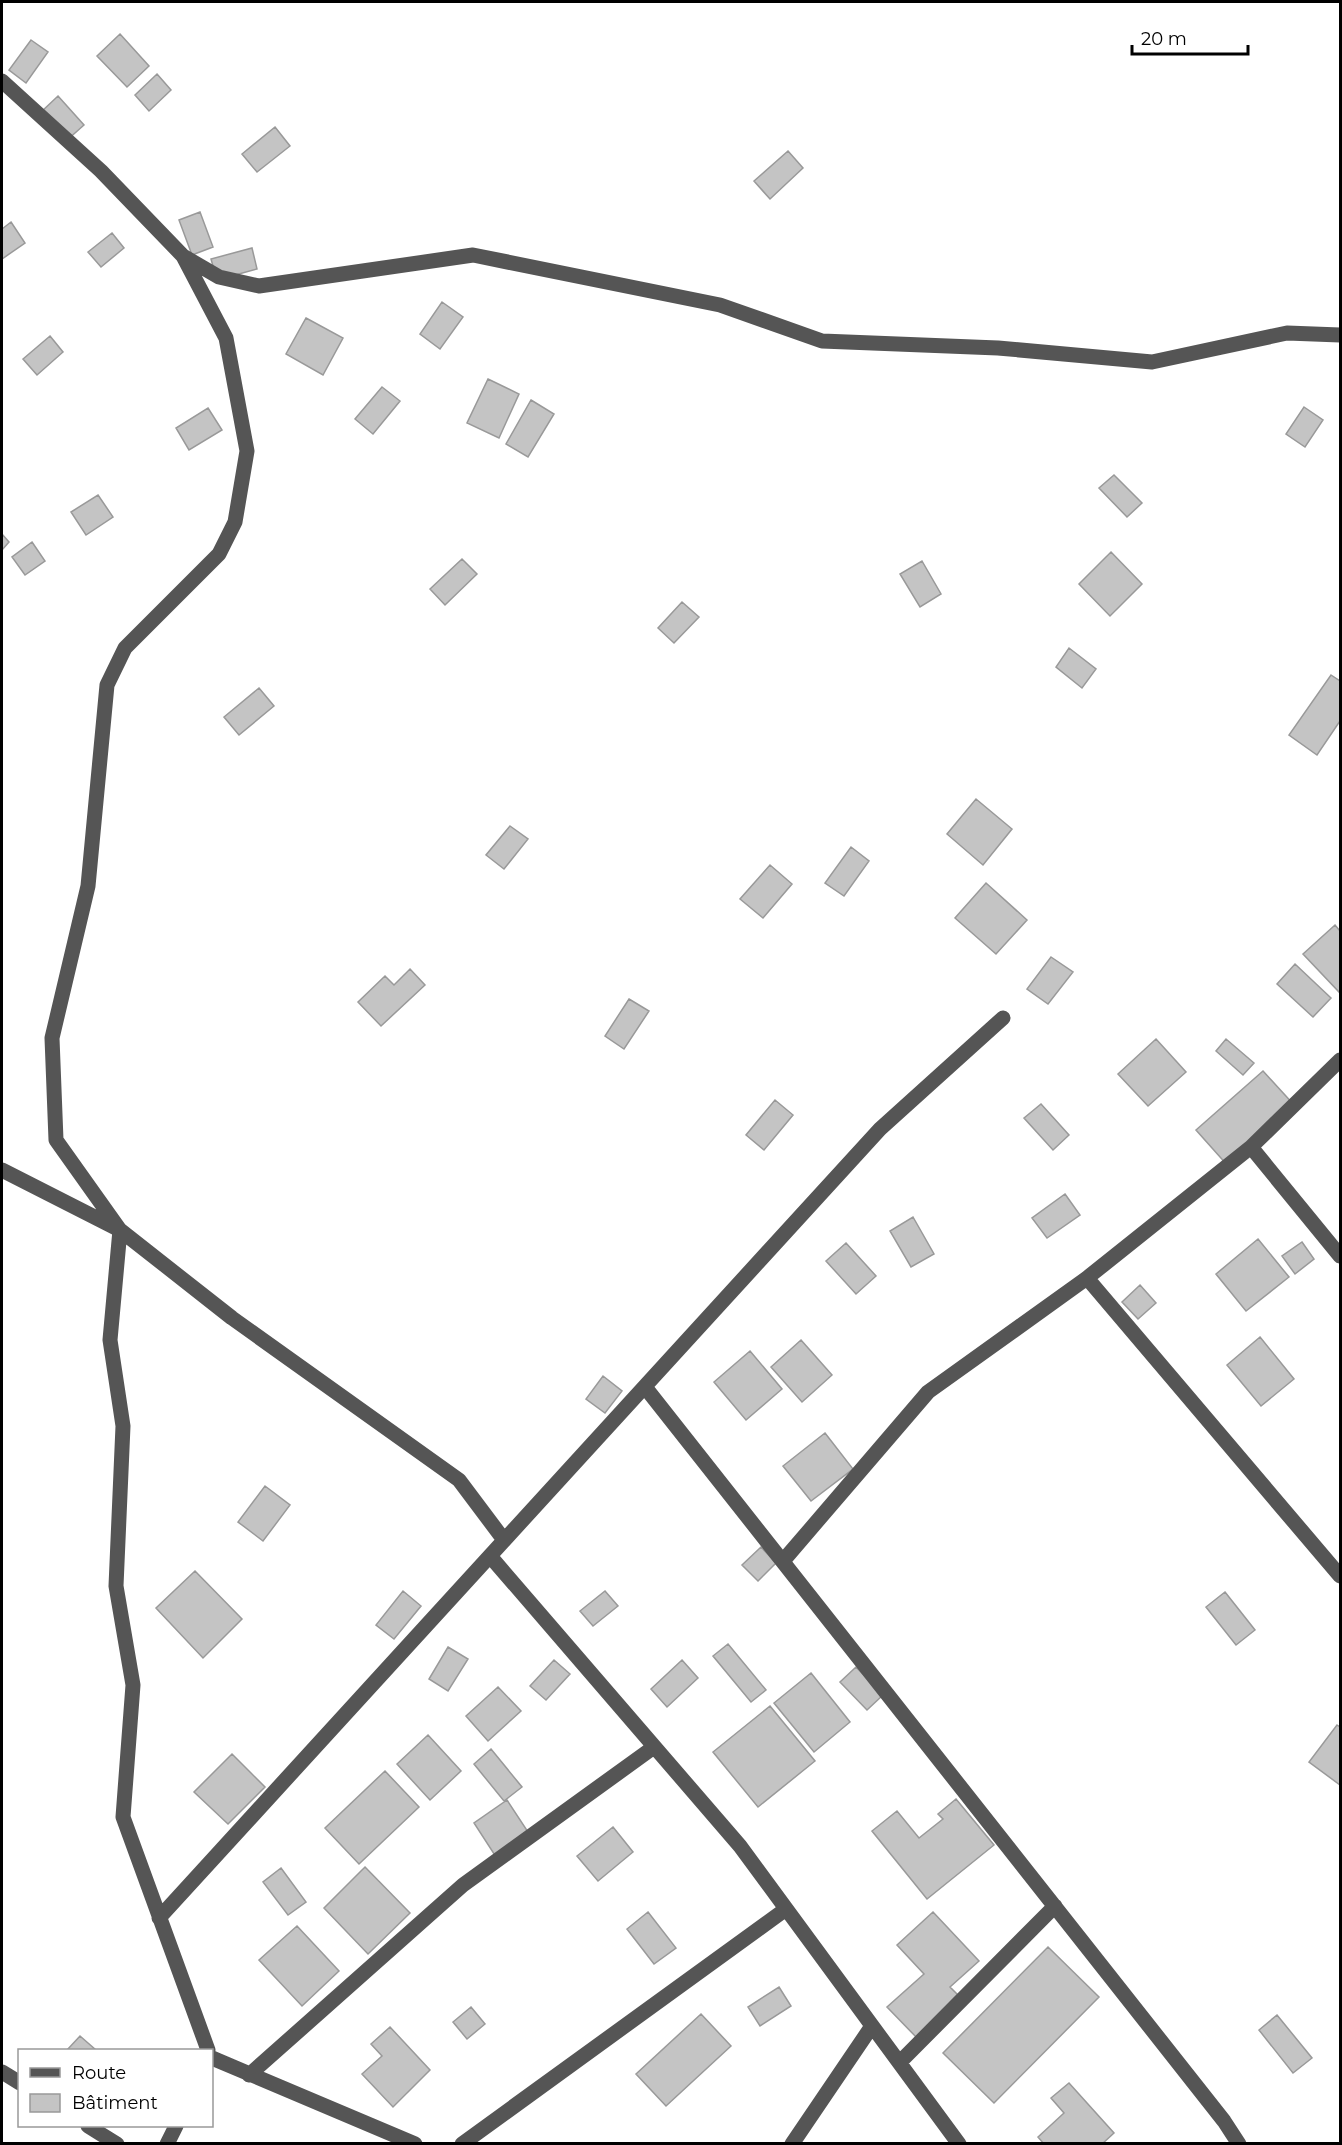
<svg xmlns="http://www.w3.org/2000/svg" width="1342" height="2145" viewBox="0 0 1342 2145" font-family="Montserrat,sans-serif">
<rect width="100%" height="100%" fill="#fff"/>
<path fill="#c4c4c4" stroke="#999" stroke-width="1.5" d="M120,34L149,66L127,87L97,56Z
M31,40L48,52L26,83L9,70Z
M157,74L171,90L149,111L135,95Z
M58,96L84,125L66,141L40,113Z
M275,127L290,146L257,172L242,154Z
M788,151L803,168L770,199L754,181Z
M200,212L213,247L192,255L179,220Z
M11,222L25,243L2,259V229Z
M112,233L124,248L101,267L88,252Z
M252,248L257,269L217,280L211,259Z
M442,302L463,317L440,349L420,334Z
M306,318L343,338L323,375L286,354Z
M50,336L63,352L37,375L23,359Z
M488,379L519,394L499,438L467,423Z
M382,387L400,401L373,434L355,419Z
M531,400L554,414L528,457L506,444Z
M1304,407L1323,420L1305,447L1286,434Z
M208,408L222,430L189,450L176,428Z
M1114,475L1142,503L1127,517L1099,488Z
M98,495L113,517L86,535L71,512Z
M2,534L9,542L2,550Z
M32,542L45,561L25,575L12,557Z
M1111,552L1142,584L1110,616L1079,584Z
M462,559L477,574L445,605L430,589Z
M922,561L941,594L920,607L900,574Z
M682,602L699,617L674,643L658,628Z
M1069,648L1096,669L1082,688L1056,667Z
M1331,675L1340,681V721L1317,755L1289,735Z
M259,688L274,706L239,735L224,717Z
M976,799L1012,829L983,865L947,834Z
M510,826L528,839L504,869L486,855Z
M851,847L869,861L844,896L825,883Z
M770,865L792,884L763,918L740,899Z
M986,883L1027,920L996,954L955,918Z
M1335,925L1340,931V993L1303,954Z
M1051,957L1073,972L1048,1004L1027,989Z
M1295,964L1331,998L1313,1017L1277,984Z
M410,969L425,985L381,1026L358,1002L385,976L394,985Z
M629,999L649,1011L624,1049L605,1036Z
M1156,1039L1186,1072L1148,1106L1118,1074Z
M1226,1039L1254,1063L1243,1075L1216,1051Z
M1263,1071L1295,1106L1228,1166L1196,1130Z
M775,1100L793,1115L764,1150L746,1135Z
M1041,1104L1069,1135L1053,1150L1024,1118Z
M1065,1194L1080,1215L1047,1238L1032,1218Z
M913,1217L934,1254L911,1267L890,1231Z
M1258,1239L1289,1277L1246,1311L1216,1274Z
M1302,1242L1314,1259L1295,1274L1282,1256Z
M846,1243L876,1276L856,1294L826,1261Z
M1140,1285L1156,1303L1138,1319L1122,1302Z
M1260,1337L1294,1379L1261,1406L1227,1365Z
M801,1340L832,1375L802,1402L771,1367Z
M750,1351L782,1389L746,1420L714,1382Z
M603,1376L622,1391L605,1413L586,1399Z
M825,1433L853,1469L811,1501L783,1466Z
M265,1486L290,1505L263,1541L238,1522Z
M761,1547L776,1563L758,1581L742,1565Z
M195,1571L242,1619L203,1658L156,1608Z
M403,1591L421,1606L394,1639L376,1625Z
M605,1591L618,1606L593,1626L580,1611Z
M1225,1592L1255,1630L1236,1645L1206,1607Z
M728,1644L766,1690L751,1702L713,1656Z
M448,1647L468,1659L448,1691L429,1679Z
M554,1660L570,1674L546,1700L530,1686Z
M682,1660L698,1678L667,1707L651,1689Z
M856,1667L883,1695L867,1710L840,1682Z
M811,1673L850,1722L814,1752L774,1703Z
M498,1687L521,1711L488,1741L466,1716Z
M770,1706L815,1761L758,1807L713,1752Z
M1337,1725L1340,1727V1785L1309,1762Z
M428,1735L461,1771L430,1800L397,1764Z
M491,1749L522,1787L504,1801L474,1764Z
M232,1754L265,1787L228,1824L194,1792Z
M385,1771L419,1807L359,1864L325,1828Z
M956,1799L994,1845L927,1899L872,1831L897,1811L919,1838L943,1819L938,1814Z
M507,1800L532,1838L498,1860L474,1823Z
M613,1827L633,1852L598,1881L577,1856Z
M365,1867L410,1913L368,1954L324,1908Z
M281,1868L306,1902L288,1915L263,1882Z
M648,1912L676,1948L654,1964L627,1929Z
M933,1912L979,1961L950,1987L960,1997L917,2038L887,2007L924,1974L897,1945Z
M297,1926L339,1971L302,2006L259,1960Z
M1048,1947L1099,1997L994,2103L943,2053Z
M779,1987L791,2006L760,2026L748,2007Z
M471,2007L485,2024L467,2039L453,2022Z
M701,2014L731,2046L666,2106L636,2074Z
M1277,2015L1312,2058L1293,2073L1259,2030Z
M390,2027L430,2070L393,2107L362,2074L382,2056L371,2044Z
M80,2036L96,2050H67Z
M1069,2083L1114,2133L1102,2144H1044L1038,2137L1064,2113L1051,2098Z"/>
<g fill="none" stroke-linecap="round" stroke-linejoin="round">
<path stroke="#555" stroke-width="15" d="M2,81L101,171L183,256L226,338L247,451L235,522L219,554L125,648L107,685L88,886L52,1038L56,1140L120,1230L110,1340L123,1426L116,1586L133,1685L123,1817L208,2050
M183,256L219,277L259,286L473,255L720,305L822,341L998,348L1152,362L1287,333L1340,335
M1251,1147L1340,1256
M2,1170L120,1230L232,1318L459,1480L504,1540
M1087,1278L1340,1576
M645,1387L1224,2121L1239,2144
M490,1556L740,1846L959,2144
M783,1561L928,1392L1087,1278L1251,1147L1340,1060
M159,1918L880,1129L1003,1018
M212,2058L415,2144
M900,2062L1055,1906
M2,2072L20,2083
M249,2075L463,1885L654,1747
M88,2126L117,2144
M167,2144L176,2126
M462,2144L786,1909
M792,2144L872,2026"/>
</g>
<rect width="1342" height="2145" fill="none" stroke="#000000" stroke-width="6"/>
<rect x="18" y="2049" width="195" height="78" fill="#ffffff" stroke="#999999" stroke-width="1.5"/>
<rect x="30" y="2068" width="30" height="9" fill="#555555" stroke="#999999" stroke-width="1.5"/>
<text x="72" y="2079" font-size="18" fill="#000000">Route</text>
<rect x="30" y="2094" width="30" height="18" fill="#c4c4c4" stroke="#999999" stroke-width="1.5"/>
<text x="72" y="2109" font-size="18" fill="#000000">Bâtiment</text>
<path d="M1132 45v9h116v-9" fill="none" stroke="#000000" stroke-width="3"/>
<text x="1141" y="45" font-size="18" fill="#000000" stroke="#ffffff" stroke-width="4.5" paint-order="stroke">20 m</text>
</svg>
